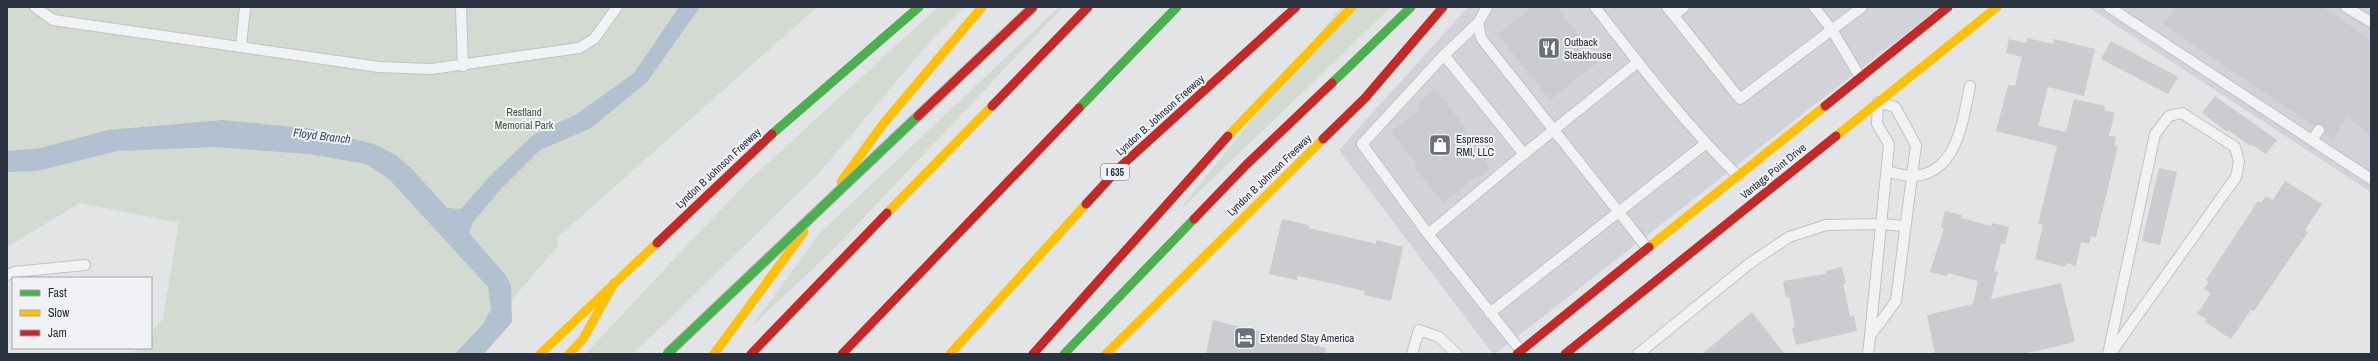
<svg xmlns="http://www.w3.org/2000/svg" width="2378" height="361" viewBox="0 0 2378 361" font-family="'Archivo Narrow',sans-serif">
<rect width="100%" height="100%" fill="#e2e4e6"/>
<path fill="#d1d3d9" d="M1468,7H1940L1495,354H1493L1339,150Z
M2088,7H2371V192Z"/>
<path fill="#d2dad2" d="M7,7H817L557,238L558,246L465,354H132L138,348H151V332L163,319L179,223L80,203L7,247Z
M938,7H964L933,38L819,173L633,354H585L745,184Z
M1059,7H1063L834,249L752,326L820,233Z
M1341,7H1391L1178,212Z"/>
<path fill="#b2c0d0" d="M679,7H700L647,82L591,128L540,150L502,188L473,222L469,233L504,273L511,285L512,322L484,354H455L483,324L491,309L488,287L389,179L366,164L309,154L215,147L117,151L37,171L7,172V151L41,148L108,130L223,120L313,129L374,144L396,155L412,169L447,208L461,209L489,177L533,135L577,114L634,73Z"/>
<path fill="#cacccf" d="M1533,7H1557L1599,61L1550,100L1498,34Z
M2175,7H2323L2371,40V136L2347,116L2333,140L2324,134L2325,128L2322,124H2317L2314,126L2163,24Z
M2027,38L2053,44L2054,39L2095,49L2084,96L2048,87L2038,126L2066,132L2074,99L2105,106L2104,110L2115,113L2109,136L2116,137L2114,146H2118L2096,237L2091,236L2089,244L2081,242L2076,266L2067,263L2065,267L2035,259L2043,225L2038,224L2057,146L1996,131L2008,85L2015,86L2022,57L2006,53L2009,39L2026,43Z
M2111,41L2178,77L2168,94L2101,59Z
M1435,89L1466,128L1464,130L1490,158L1485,162L1490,169L1478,178L1476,176L1443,203L1413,166L1416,163L1391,132L1421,108L1417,104Z
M2215,96L2277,140L2266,154L2252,145L2250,146L2228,130L2227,132L2202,113Z
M2159,168L2177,172L2160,245L2142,241Z
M2285,181L2322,204L2305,230L2308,232L2254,311L2251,310L2231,339L2205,322L2207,319L2197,314L2211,293L2204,289L2209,282L2206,280L2258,201L2261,203L2266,196L2273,200Z
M1945,211L1962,215L1961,218L1991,226L1992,223L2009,227L2005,244H2001L1994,271L1998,272L1991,299L2061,283L2075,342L2023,354H1935L1927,315L1973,304L1978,281L1948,273L1947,276L1930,272L1944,228L1941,227Z
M1282,219L1309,225V228L1376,244L1377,240L1403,247L1391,301L1364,295L1365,291L1339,285L1298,276L1297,280L1269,274Z
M1842,267L1846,283L1843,284L1850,316L1854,315L1857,331L1796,345L1792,328L1795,327L1789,297L1786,298L1783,281L1826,274L1825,271Z
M1752,312L1785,354H1702Z
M1213,320L1326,348L1325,354H1206Z"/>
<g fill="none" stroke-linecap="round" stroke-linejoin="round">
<g stroke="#c0c2c4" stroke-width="12">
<path id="lane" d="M35,7L53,20L379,67L431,69L579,48L594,39L617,7
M461,7L463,66
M1487,7L1478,23L1481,38L1648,249
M1595,7C1640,65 1685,124 1738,176
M1667,7L1740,99L1862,7
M1814,7L1832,30L1860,77
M2109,7L2371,179
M2346,7L2371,22
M1674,15L1684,7
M241,46L245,7
M1444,55L1478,23
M2312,140L2319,130
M1887,171C1894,173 1903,176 1911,176C1957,176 1963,120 1970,86
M1428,234L1524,154
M7,275L14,272L85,265
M1490,313L1705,144
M1521,351L1428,234L1362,144L1444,55L1524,154L1638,62
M1412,354L1419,330L1439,337L1457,354
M1638,354L1749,264L1789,237L1826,225L1881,224L1904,226
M1868,354L1870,336L1889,144L1877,124L1878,102L1895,107L1916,145L1896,301L1870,336
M2108,354L2155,134L2169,116L2182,113L2235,147L2239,162L2236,177L2110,354"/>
</g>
<use href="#lane" stroke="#f1f2f4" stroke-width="10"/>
<path stroke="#4caf50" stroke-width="9" d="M1332,83L1411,7
M1079,108L1177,7
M772,134L919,7
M1064,354L1194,219"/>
<path stroke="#ffc107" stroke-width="9" d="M1228,136L1352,7
M1836,136L1997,7
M841,182L883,124L982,7
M887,213L992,106
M1649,247L1825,106
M540,354L657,243
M569,354L583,339L614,283
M714,354L804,232
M950,354L1086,204
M1106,354L1323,139"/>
<path stroke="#c62828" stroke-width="9" d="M992,106L1088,7
M1825,106L1948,7
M1323,139L1365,98L1443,7
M1086,204L1121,166L1296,7
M1194,219L1246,165L1332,83
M657,243L772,134
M751,354L887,213
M842,354L1079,108
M1033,354L1228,136
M1517,354L1649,247
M1565,354L1836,136"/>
<g stroke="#b5b7bb" stroke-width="11" stroke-linecap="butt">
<path id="fast-bridge" d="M667,354L918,116"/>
</g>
<g stroke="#b5b7bb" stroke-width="11" stroke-linecap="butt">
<path id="jam-bridge" d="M918,116L1033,7"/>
</g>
<use href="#fast-bridge" stroke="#4caf50" stroke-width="9"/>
<use href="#jam-bridge" stroke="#c62828" stroke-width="9"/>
</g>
<defs>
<g id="restaurant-square" transform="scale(1.15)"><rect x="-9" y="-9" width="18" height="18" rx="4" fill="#6a7079" stroke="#f0f2f6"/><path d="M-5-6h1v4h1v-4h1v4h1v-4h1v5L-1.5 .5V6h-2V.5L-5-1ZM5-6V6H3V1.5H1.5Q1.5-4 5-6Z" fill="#fff"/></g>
<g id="shop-square" transform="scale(1.15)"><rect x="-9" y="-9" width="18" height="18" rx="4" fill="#6a7079" stroke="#f0f2f6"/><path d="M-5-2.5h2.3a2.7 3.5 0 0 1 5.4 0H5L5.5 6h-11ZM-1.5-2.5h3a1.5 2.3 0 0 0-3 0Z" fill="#fff"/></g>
<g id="hotel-square" transform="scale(1.15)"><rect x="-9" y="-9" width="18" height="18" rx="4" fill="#6a7079" stroke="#f0f2f6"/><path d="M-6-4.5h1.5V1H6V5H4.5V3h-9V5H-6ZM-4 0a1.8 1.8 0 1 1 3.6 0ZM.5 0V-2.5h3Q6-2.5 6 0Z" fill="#fff"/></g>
</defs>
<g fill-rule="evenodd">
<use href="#restaurant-square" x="1549" y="48"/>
<use href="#shop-square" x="1440" y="145"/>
<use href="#hotel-square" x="1245" y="338"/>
</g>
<g text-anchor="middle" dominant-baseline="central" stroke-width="4" stroke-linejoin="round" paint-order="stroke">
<rect fill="#f0f2f6" stroke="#656b76" stroke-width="1" x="1101" y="164" width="28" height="16" rx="3"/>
<g font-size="10" font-weight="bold" fill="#2a313f">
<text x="1115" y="172">I 635</text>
</g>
<g font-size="11" fill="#2a313f" stroke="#f0f2f6" text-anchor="start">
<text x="1564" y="42">Outback<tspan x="1564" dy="13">Steakhouse</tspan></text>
<text x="1456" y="139">Espresso<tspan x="1456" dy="13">RMI, LLC</tspan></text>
<text x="1260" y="338">Extended Stay America</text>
</g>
<g font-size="11" fill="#3d5a38" stroke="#f0f2f6">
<text x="524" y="112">Restland<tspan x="524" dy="13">Memorial Park</tspan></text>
</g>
<g font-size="11" fill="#2a313f" stroke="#f0f2f6">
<text transform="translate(1160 115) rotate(-42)">Lyndon B. Johnson Freeway</text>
<text transform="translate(718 168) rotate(-43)">Lyndon B Johnson Freeway</text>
<text transform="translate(1773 171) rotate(-39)">Vantage Point Drive</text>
<text transform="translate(1269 175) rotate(-44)">Lyndon B Johnson Freeway</text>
</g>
<g font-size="12" font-style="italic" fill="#374e70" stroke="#f0f2f6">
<text transform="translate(322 136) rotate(7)">Floyd Branch</text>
</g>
</g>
<rect width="2378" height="361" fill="none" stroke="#2a313f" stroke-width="16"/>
<rect x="12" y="277" width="140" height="72" fill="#f0f2f6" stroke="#a1a5ad"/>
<rect x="20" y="290" width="20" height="6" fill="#4caf50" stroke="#a1a5ad"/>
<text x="48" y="297" font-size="12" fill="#2a313f">Fast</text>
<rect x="20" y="310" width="20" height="6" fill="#ffc107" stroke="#a1a5ad"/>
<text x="48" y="317" font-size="12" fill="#2a313f">Slow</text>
<rect x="20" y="330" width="20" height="6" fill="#c62828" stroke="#a1a5ad"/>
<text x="48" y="337" font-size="12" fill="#2a313f">Jam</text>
</svg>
